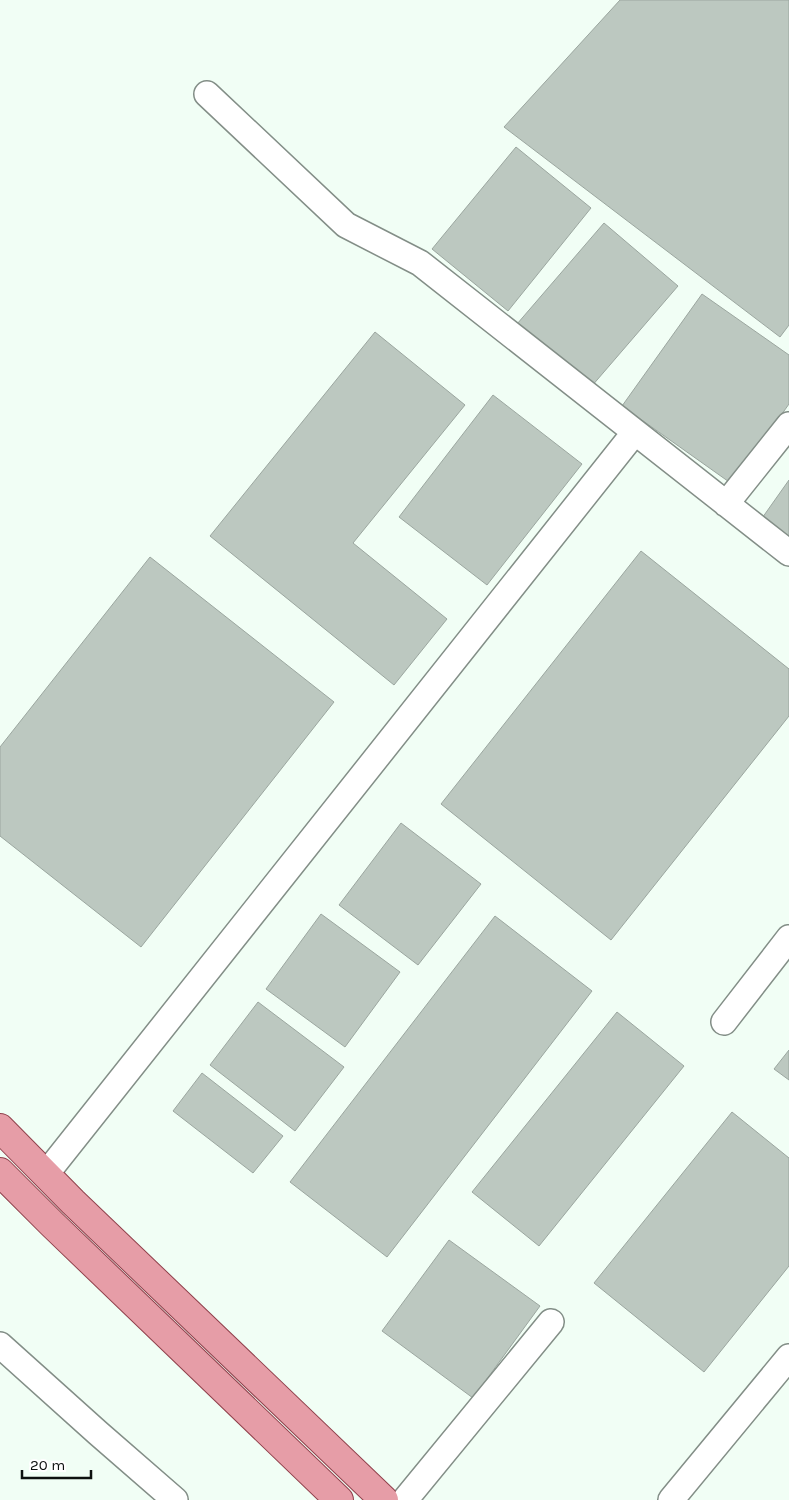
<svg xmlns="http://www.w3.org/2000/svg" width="789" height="1500" viewBox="0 0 789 1500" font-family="Karla,sans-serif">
<rect width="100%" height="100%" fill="#f1fef5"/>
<path fill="#bcc8c0" stroke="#9ba69f" d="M620,0H789V325L780,337L504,127Z
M516,147L591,208L508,311L432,249Z
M604,223L678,286L591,387L517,324Z
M702,294L789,355V404L732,484L622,406Z
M375,332L465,405L353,543L447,619L394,685L210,536Z
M493,395L582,464L487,585L399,517Z
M789,480V542L760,521Z
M641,551L789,669V716L611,940L441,804Z
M150,557L334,702L141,947L0,836V747Z
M401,823L481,884L418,965L339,905Z
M321,914L400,972L345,1047L266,989Z
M495,916L592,991L387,1257L290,1182Z
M258,1002L344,1067L295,1131L210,1065Z
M617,1012L684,1066L539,1246L472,1192Z
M789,1050V1080L774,1069Z
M202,1073L283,1136L253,1173L173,1111Z
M732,1112L789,1158V1266L704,1372L594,1283Z
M449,1240L540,1306L473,1398L382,1331Z"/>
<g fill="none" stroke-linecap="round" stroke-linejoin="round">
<g stroke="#838e87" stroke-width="28">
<path id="minor" d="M207,94L346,225L420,263L789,553
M726,504L789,425
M724,1022L789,938
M46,1174L635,432
M0,1345L98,1433L175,1500
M405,1500L551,1322
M671,1500L789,1357"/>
</g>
<g stroke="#90414c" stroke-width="30">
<path id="major" d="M0,1128L73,1202L384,1500
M0,1172L52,1224L339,1500"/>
</g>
<use href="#minor" stroke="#fff" stroke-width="25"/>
<use href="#major" stroke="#e69da7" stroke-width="28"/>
</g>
<path d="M22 1470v8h69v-8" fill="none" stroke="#0d110f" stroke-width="2.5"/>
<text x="30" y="1470" font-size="15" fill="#0d110f" stroke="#ffffff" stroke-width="4" paint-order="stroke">20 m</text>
</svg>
